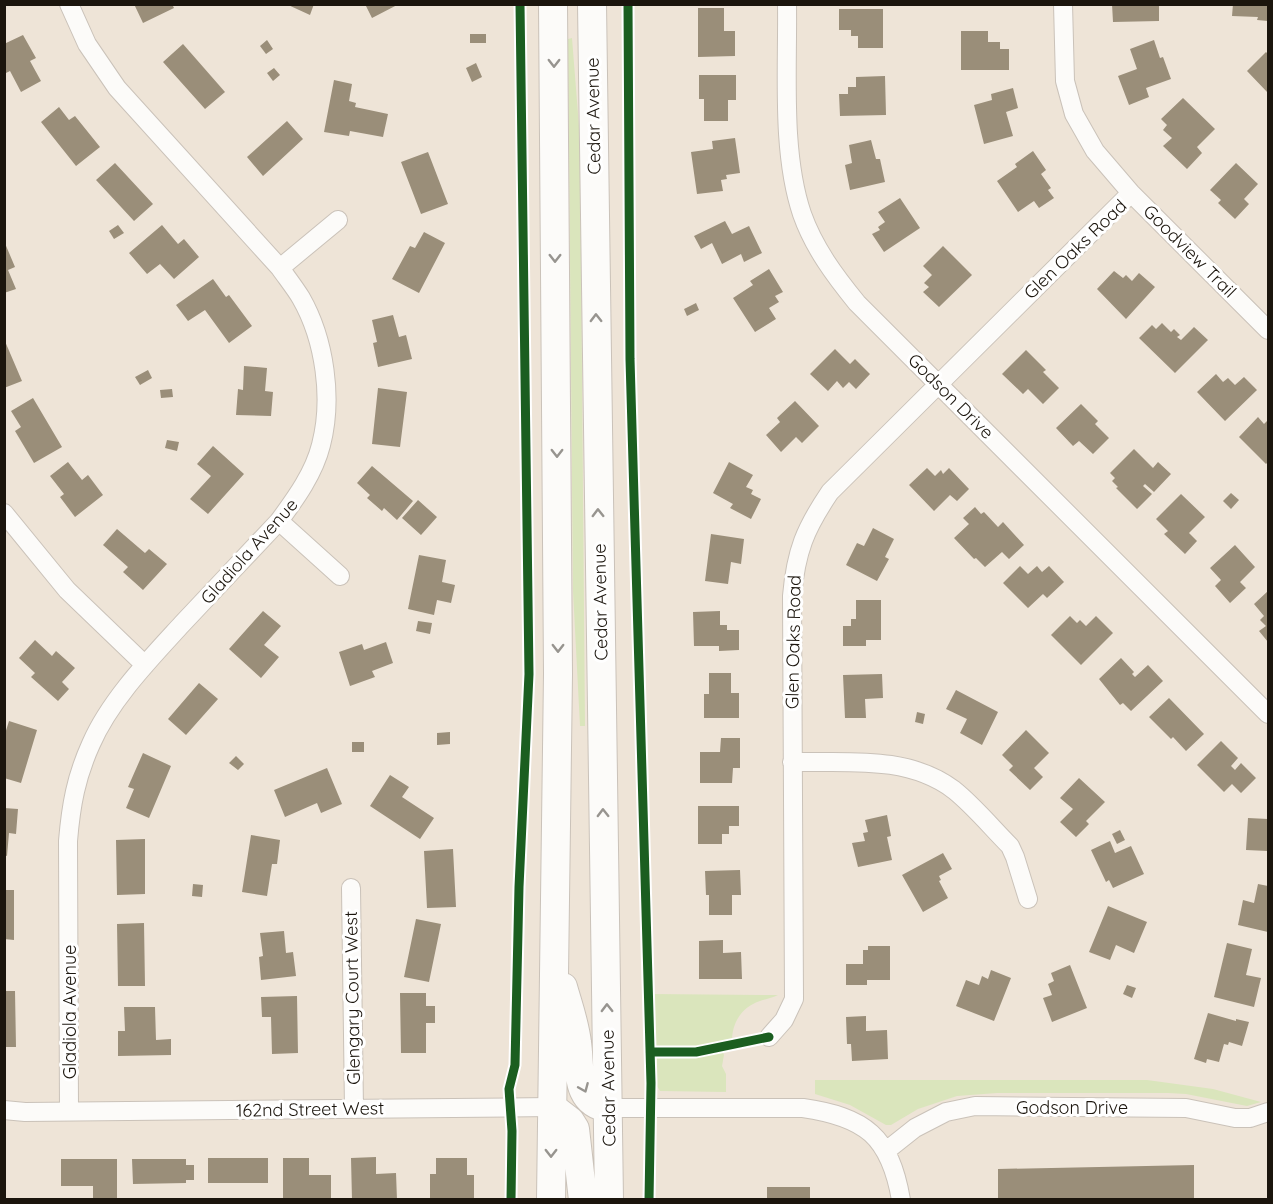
<svg xmlns="http://www.w3.org/2000/svg" width="1273" height="1204" viewBox="0 0 1273 1204" font-family="Quicksand,sans-serif">
<rect width="100%" height="100%" fill="#eee4d7"/>
<path fill="#dae5bc" d="M572,38L580,139L585,726H580L573,591L568,39Z
M650,994L778,995C772,998 766,999 760,1001C742,1007 732,1022 732,1041L686,1049L653,1048Z
M722,1050L724,1055L722,1066L726,1074V1092L660,1091L654,1081L653,1057L706,1055Z
M815,1080H1147L1213,1089L1261,1102L1247,1106L1186,1094L1168,1093H997L957,1096L918,1109L891,1125H886L850,1105L815,1094Z"/>
<path fill="#9a8e79" d="M134,4H172L174,8L143,23Z
M286,4H314L310,15Z
M365,4H399L372,18Z
M1112,4H1159V21L1113,22Z
M1233,4H1268V21L1257,20L1258,17L1232,16Z
M698,8H724V31H735V56L698,57Z
M839,9H883V48H858V36H851V30H839Z
M961,31H988V42H1000V49H1009V70H961Z
M470,34H486V43H470Z
M23,35L36,58L30,61L41,81L21,92L10,71L4,74V44Z
M267,40L273,49L266,54L260,46Z
M1154,40L1160,58L1163,57L1171,79L1146,88L1149,97L1129,105L1118,76L1137,69L1130,49Z
M183,44L225,92L205,109L163,62Z
M1266,52L1268,54V93L1247,71Z
M476,63L482,77L472,82L466,68Z
M274,68L280,75L273,81L267,73Z
M699,75H736V100H728V121H704V99H699Z
M885,76L886,115L840,116L839,94H848V87H856V77Z
M334,80L352,84L349,101L356,103L355,107L388,114L383,137L350,131L349,136L324,132Z
M1013,88L1018,108L1006,112L1013,136L984,144L974,105L992,100L991,94Z
M1183,98L1215,129L1197,147L1202,153L1187,169L1163,146L1172,138L1163,130L1167,125L1161,119Z
M59,107L69,120L75,116L100,147L76,166L41,122Z
M287,121L303,139L263,176L247,157Z
M735,138L740,173L726,175L727,179L721,180L723,191L697,194L691,152L713,149L712,141Z
M871,140L876,159H880L885,182L850,190L845,165L852,163L849,145Z
M1033,151L1046,170L1041,174L1051,188L1048,190L1054,198L1039,208L1034,201L1018,212L997,181L1017,167L1015,164Z
M428,152L448,204L421,214L401,162Z
M115,163L153,204L134,221L96,180Z
M1236,163L1258,184L1244,199L1249,204L1235,219L1218,203L1221,200L1210,190Z
M900,198L920,228L884,252L872,234L880,230L878,227L885,222L878,212Z
M725,221L732,234L749,226L762,253L744,262L741,254L722,264L712,243L701,249L694,236Z
M118,225L124,233L114,239L109,231Z
M162,225L178,244L184,239L199,257L174,279L160,264L147,274L129,253Z
M424,232L445,243L419,293L392,279L410,246L415,248Z
M4,241L15,267L8,270L16,289L4,293Z
M943,246L972,275L939,307L923,292L929,287L924,283L932,275L923,266Z
M769,269L783,292L775,296L779,302L769,308L776,319L755,332L733,298L753,285L750,281Z
M1114,271L1123,278L1126,275L1132,281L1139,273L1155,287L1126,319L1097,289Z
M213,279L226,297L229,295L252,326L229,343L205,310L188,321L176,305Z
M696,303L699,310L687,316L684,309Z
M393,315L399,337L406,335L412,359L378,367L373,343L377,342L372,320Z
M1162,323L1171,332L1174,329L1180,335L1177,337L1181,340L1194,327L1208,340L1175,373L1139,338L1152,325L1156,329Z
M4,339L22,381L4,388Z
M835,349L850,364L855,359L870,374L856,389L849,382L843,388L837,381L828,391L810,374Z
M1026,350L1046,370L1043,372L1059,388L1043,404L1028,389L1023,394L1002,374Z
M244,366L267,368L265,391L273,392L271,416L236,415L238,389L243,390Z
M148,370L152,378L140,385L135,377Z
M1216,374L1223,382L1228,378L1235,385L1244,377L1257,390L1225,421L1197,392Z
M378,388L407,392L400,447L372,444Z
M172,389L173,397L161,398L160,390Z
M33,398L62,447L34,463L15,431L21,427L11,411Z
M795,401L819,426L802,443L796,437L781,452L766,435L780,422L777,418Z
M1081,404L1098,421L1095,424L1109,438L1093,454L1079,441L1073,446L1056,428Z
M1258,417L1264,424L1268,420V462L1266,464L1239,437Z
M167,440L179,442L177,451L165,448Z
M213,446L244,474L208,514L190,499L211,476L197,464Z
M1134,449L1153,468L1158,462L1171,474L1154,492L1145,484L1143,486L1152,494L1137,509L1116,488L1118,487L1112,481L1115,478L1110,473Z
M68,462L82,480L88,475L103,495L75,517L60,497L64,494L50,476Z
M729,462L753,475L746,487L753,490L751,494L761,499L751,519L730,508L733,504L713,493Z
M372,466L413,501L397,520L384,508L382,511L367,498L370,495L357,483Z
M927,468L935,476L941,470L943,474L949,468L969,489L957,501L950,495L934,511L909,485Z
M1231,493L1239,500L1231,509L1223,501Z
M1181,494L1205,517L1189,533L1197,541L1185,554L1164,534L1168,531L1156,519Z
M418,500L437,517L421,535L402,518Z
M975,507L981,514L984,512L998,527L1003,522L1024,545L1009,559L1002,552L985,567L976,558L974,559L954,538L969,524L963,518Z
M873,528L894,539L885,557L889,559L877,581L846,565L857,543L864,546Z
M117,529L145,553L149,549L167,564L143,590L123,572L128,567L103,545Z
M711,534L744,539L741,564L731,562L728,584L705,581Z
M1235,545L1255,567L1240,582L1246,588L1230,603L1215,586L1221,580L1210,568Z
M419,555L446,560L442,582L455,585L451,603L437,600L434,615L408,609Z
M1020,566L1028,574L1037,566L1042,572L1049,566L1064,582L1047,598L1043,594L1028,608L1003,583Z
M1268,591V642L1259,631L1266,626L1260,620L1264,616L1254,604Z
M856,600H881V640H866V646H843V626H851V619H856Z
M263,611L281,626L264,645L279,657L261,678L229,649Z
M720,611V625H727V630H739V650L719,651V646H694L693,612Z
M1070,616L1077,623L1080,620L1086,626L1096,616L1113,633L1081,665L1051,635Z
M418,621L432,623L430,634L416,631Z
M35,640L52,656L56,651L75,668L62,682L69,689L58,701L31,677L35,673L19,658Z
M386,642L393,663L372,671L375,677L350,686L339,652L362,644L364,650Z
M1121,658L1134,672L1132,674L1135,677L1148,665L1163,681L1131,711L1123,703L1120,705L1099,679Z
M709,673H731V693H739V718H704V694H709Z
M882,674L883,698L865,699L866,718H845L843,675Z
M199,683L218,699L186,735L168,719Z
M956,690L998,712L982,745L960,733L967,719L946,709Z
M1169,698L1204,734L1186,751L1173,737L1171,739L1149,717Z
M917,712L925,714L923,724L915,722Z
M9,721L37,730L21,783L4,778V737Z
M1026,730L1049,753L1034,768L1043,777L1030,790L1009,770L1013,766L1002,755Z
M450,732V744L437,745V733Z
M721,738H740V768H733L732,783H700V752H720Z
M1221,741L1238,758L1231,766L1235,770L1241,763L1256,778L1241,793L1232,784L1224,792L1197,765Z
M352,742H364V752H352Z
M143,753L171,766L149,818L126,808L134,789L128,787Z
M236,756L244,764L238,770L229,763Z
M327,768L342,804L321,813L317,803L285,817L274,790Z
M390,775L409,787L402,797L434,818L420,839L370,806Z
M1079,778L1105,802L1086,821L1089,824L1076,837L1060,822L1073,809L1060,798Z
M698,806H739V826H729V834H722V844H698Z
M4,808L18,809L16,834L9,833L7,856L4,855Z
M887,815L891,836L887,837L892,860L858,867L852,843L865,841L863,833L868,832L865,820Z
M1248,818L1268,819V851L1246,850Z
M1120,830L1125,840L1117,844L1112,834Z
M251,835L280,840L277,864H272L267,896L242,892Z
M145,839V894L117,895L116,840Z
M1110,841L1115,853L1131,846L1144,874L1113,888L1109,880L1106,882L1091,850Z
M453,849L456,907L427,908L424,851Z
M943,853L952,869L939,876L941,880L939,881L948,898L923,912L902,875Z
M740,870L741,895H732V915H709V895H706L705,871Z
M193,884L203,885L202,897L192,896Z
M1258,884L1268,886V932L1238,925L1243,900L1254,903Z
M4,890H14V940L4,939Z
M1108,906L1147,922L1134,953L1116,945L1110,960L1089,952Z
M416,919L441,924L429,982L404,977Z
M144,923L145,986H118L117,924Z
M284,931L286,953L293,952L296,976L261,980L259,957L263,956L260,933Z
M723,940V953L741,952L742,979H699V941Z
M1227,943L1252,949L1246,975L1261,978L1254,1007L1214,997Z
M868,946H890V980H867V985H846V964H863V950H868Z
M1070,965L1087,1008L1052,1022L1043,998L1052,995L1048,984L1054,981L1051,973Z
M991,970L1011,978L994,1021L956,1006L966,980L979,985L982,976L988,979Z
M1127,985L1136,988L1132,998L1123,994Z
M4,991H15L16,1047H4Z
M400,993H426V1006H435V1023H426V1053H401Z
M297,996L298,1053L272,1054L271,1017H262L261,997Z
M124,1007H155L156,1040L171,1039V1055L118,1056V1031H125Z
M1208,1013L1236,1021V1019L1249,1022L1242,1046L1229,1042L1228,1045L1224,1044L1219,1062L1207,1059L1206,1063L1194,1059Z
M866,1016V1031L887,1030L888,1059L852,1061L851,1044H847L846,1017Z
M376,1157V1174L396,1173L397,1200H352L351,1158Z
M208,1158H268V1183H208Z
M283,1158H309V1175H331V1199L283,1200Z
M436,1158H467V1175H474V1200H430V1174H436Z
M61,1159H117V1200H93V1186H61Z
M132,1159H186V1165H194V1180H186V1183L133,1184Z
M1194,1165V1200H998V1169Z
M767,1187H810V1200H767Z"/>
<g fill="none" stroke-linecap="round" stroke-linejoin="round">
<g stroke="#cac2b9" stroke-width="20">
<path id="minor" d="M69,4L87,44L117,88L280,268C287,278 295,288 301,298C325,340 333,399 321,445C314,473 296,498 279,521C247,555 214,590 182,624C150,659 110,700 91,744C76,777 71,805 68,841L69,1111
M787,4C788,70 781,152 802,214C814,248 835,276 857,303L1268,714
M1063,4L1065,81L1074,114L1095,151L1131,193L1268,330
M280,268L338,220
M4,513L67,590L145,665
M279,521L340,576
M792,762C847,763 908,755 954,790C974,806 992,828 1010,846L1015,857L1028,899
M351,888L354,1109
M769,1037L784,1020L794,999L792,596C796,551 805,529 830,492L1131,193
M609,1108H803C865,1117 890,1136 901,1200
M4,1110L25,1112L552,1107
M886,1151L915,1128L946,1112L975,1106L1186,1108L1235,1118H1250L1268,1112"/>
</g>
<g stroke="#cac2b9" stroke-width="30">
<path id="primary" d="M592,4L609,1200
M563,987C568,1005 575,1024 577,1043C581,1069 574,1103 609,1108
M552,1107L570,1121L575,1129L583,1200
M551,1200L558,674L553,4"/>
</g>
<use href="#minor" stroke="#fcfbf9" stroke-width="18"/>
<use href="#primary" stroke="#fcfbf9" stroke-width="28"/>
<g stroke="#fff" stroke-width="13">
<path id="cycleway" d="M628,4L630,359L651,1083L649,1200
M650,1052H696L769,1037
M511,1200L512,1131L509,1089L515,1065L519,887L529,674L520,4"/>
</g>
<use href="#cycleway" stroke="#1b5e20" stroke-width="9"/>
</g>
<defs><path id="oneway-chevron" d="M-2-3.5L2.5 0L-2 3.5" fill="none" stroke-width="1.6" stroke-linecap="round" stroke-linejoin="round" transform="scale(1.5)"/></defs>
<g stroke="#97948f">
<use href="#oneway-chevron" transform="translate(554 63) rotate(90)"/>
<use href="#oneway-chevron" transform="translate(555 258) rotate(90)"/>
<use href="#oneway-chevron" transform="translate(596 318) rotate(-91)"/>
<use href="#oneway-chevron" transform="translate(557 453) rotate(90)"/>
<use href="#oneway-chevron" transform="translate(598 513) rotate(-91)"/>
<use href="#oneway-chevron" transform="translate(558 648) rotate(90)"/>
<use href="#oneway-chevron" transform="translate(603 813) rotate(-91)"/>
<use href="#oneway-chevron" transform="translate(607 1008) rotate(-91)"/>
<use href="#oneway-chevron" transform="translate(584 1088) rotate(67)"/>
<use href="#oneway-chevron" transform="translate(551 1153) rotate(90)"/>
</g>
<g text-anchor="middle" dominant-baseline="central" stroke-width="6" stroke-linejoin="round" paint-order="stroke">
<g font-size="18" fill="#1b150d" stroke="#fff">
<text transform="translate(593 116) rotate(-91)">Cedar Avenue</text>
<text transform="translate(1075 249) rotate(-44)">Glen Oaks Road</text>
<text transform="translate(1190 251) rotate(45)">Goodview Trail</text>
<text transform="translate(951 396) rotate(45)">Godson Drive</text>
<text transform="translate(249 551) rotate(-48)">Gladiola Avenue</text>
<text transform="translate(600 602) rotate(-91)">Cedar Avenue</text>
<text transform="translate(793 642) rotate(-89)">Glen Oaks Road</text>
<text transform="translate(352 998) rotate(-91)">Glengary Court West</text>
<text transform="translate(69 1012) rotate(-90)">Gladiola Avenue</text>
<text transform="translate(608 1088) rotate(-91)">Cedar Avenue</text>
<text x="1072" y="1107">Godson Drive</text>
<text transform="translate(310 1109) rotate(-1)">162nd Street West</text>
</g>
</g>
<rect width="1273" height="1204" fill="none" stroke="#1b150d" stroke-width="12"/>
</svg>
